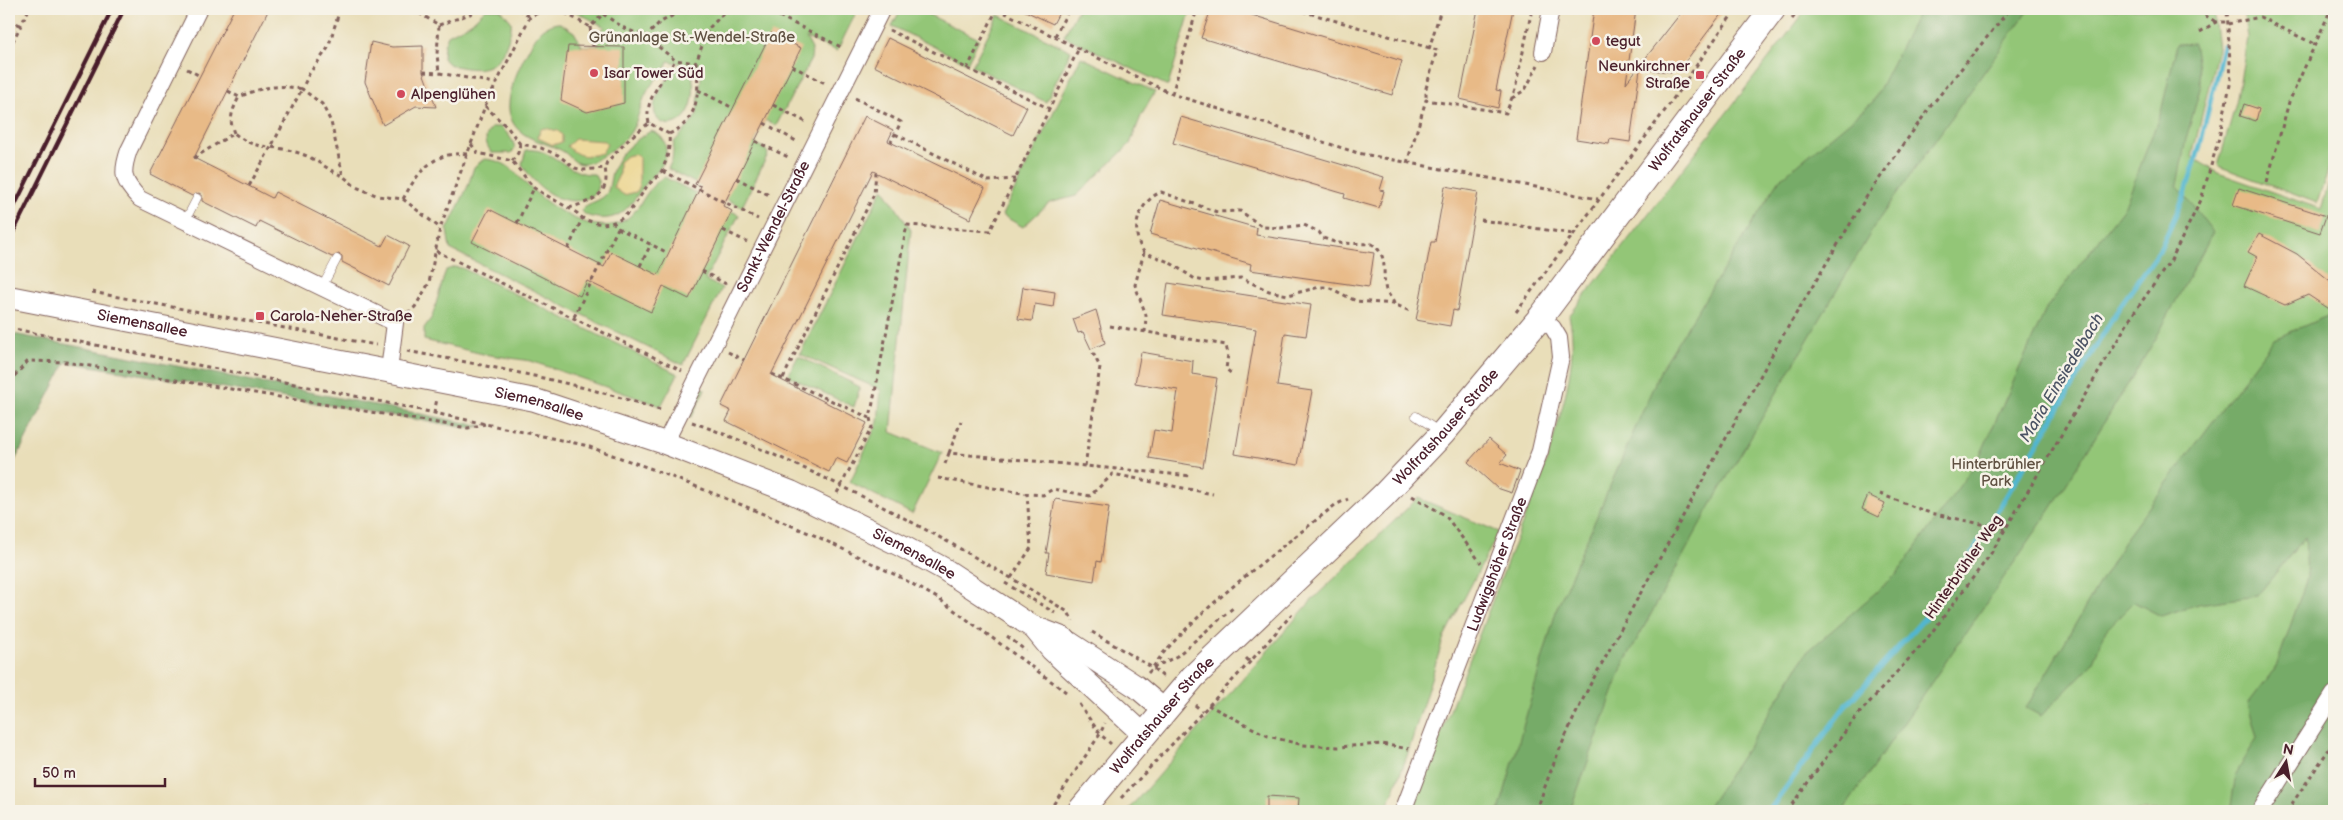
<svg xmlns="http://www.w3.org/2000/svg" width="2343" height="820" viewBox="0 0 2343 820" font-family="'Balsamiq Sans',sans-serif">
<rect width="100%" height="100%" fill="#f7f3e8"/>
<filter id="ink" filterUnits="userSpaceOnUse"><feTurbulence type="fractalNoise" baseFrequency=".02" numOctaves="2"/><feDisplacementMap in="SourceGraphic" scale="10" xChannelSelector="R" yChannelSelector="G"/><feConvolveMatrix kernelMatrix="1 2 1 2 8 2 1 2 1" color-interpolation-filters="sRGB"/></filter>
<filter id="wash" filterUnits="userSpaceOnUse"><feTurbulence type="fractalNoise" baseFrequency=".0096" numOctaves="4" result="noise"/><feDisplacementMap in="SourceGraphic" scale="20" xChannelSelector="R" yChannelSelector="G"/><feGaussianBlur stdDeviation="1.12" result="paint"/><feColorMatrix in="noise" values="0 0 0 0 0 0 0 0 0 0 0 0 0 0 0 0 0 1.4 0 .05"/><feComposite in="paint" operator="in"/></filter>
<g filter="url(#wash)">
<rect width="100%" height="100%" fill="#e9deb9"/>
<path fill="#93c677" stroke="#6e7251" d="M486,9H500L511,21C512,28 510,33 508,40C499,66 487,72 460,67C452,65 447,65 443,58L444,45L448,35L471,23Z
M571,9H858L837,51L806,38L812,49L811,59L776,126L765,120L754,143L765,149L768,154L742,207L668,169L672,160L674,142L690,125L697,114L702,68L668,61C665,73 653,80 647,92C639,106 638,125 627,137C620,145 594,164 583,164C574,164 570,156 564,152C546,141 516,140 510,115C505,98 518,69 526,54C534,39 542,23 560,23L574,32L582,46H598L599,32L605,27Z
M901,9H917L979,39L967,63L892,26Z
M1078,9H1191L1168,86L1064,36Z
M1807,9H2213L2218,48L2192,157L2218,173L2321,209L2334,167V811H1411L1548,457C1560,415 1580,359 1569,316Z
M2243,9H2334V153L2317,203L2218,166L2236,103L2244,58L2247,37Z
M998,15L1071,51L1046,102L972,66Z
M1081,57L1155,92L1141,116L1130,144L1076,196L1049,203L1023,227L1002,215Z
M681,66L691,68C708,143 632,136 661,89C666,81 673,71 681,66Z
M493,127H501C507,133 514,140 515,149L511,153H492C485,144 483,135 493,127Z
M651,131C668,136 670,154 660,168C656,174 649,179 645,185C631,203 623,221 598,218C591,217 585,216 581,210C587,202 601,202 607,193C610,187 610,180 612,173C619,152 632,142 651,131Z
M526,150C551,146 568,176 594,174L599,183L595,194C567,213 536,189 522,164Z
M484,159C513,161 516,177 536,193C556,211 592,233 619,223C641,215 644,187 664,177L739,215L705,280L722,288L683,365L450,249L447,230L468,186L474,167Z
M883,188L911,230L891,432L942,453L912,514L850,482L878,422L881,390L800,354Z
M455,267L462,268L678,374L661,406L531,361L483,354L424,340V328L432,317L446,270Z
M798,356L860,387L854,407L788,376Z
M699,386L705,389L692,417L687,415Z
M1418,498L1499,532L1444,637L1407,756L1386,811H1127L1313,599Z"/>
<path fill="#76ab68" stroke="#60654a" d="M1920,9H2029L1877,222L1712,503L1623,665L1570,811H1499L1557,608L1661,369L1780,179L1873,102Z
M2194,43L2201,85L2186,139L2177,185L2213,232L2155,340L2051,509L1843,811H1705L1754,738L1806,653L1896,575L1978,460L2047,307L2125,206L2161,112L2177,44Z
M2334,313V811H2230L2236,774L2257,738L2248,704L2276,667L2307,578L2305,537L2257,596L2198,604L2161,616L2134,602L2106,630L2092,664L2041,716L2026,708L2126,538L2274,339Z
M9,333L482,426L468,428L66,362L9,472Z"/>
<path fill="#eeda9e" stroke="#9c7c64" d="M544,128L558,131L562,135V142L553,145L538,138L540,130Z
M575,139L604,141L607,144L602,153C587,157 579,158 567,146Z
M636,154L639,157V188L636,192L624,195L613,187L619,175V162L626,156Z"/>
<g fill="none" stroke-linecap="round" stroke-linejoin="round">
<path stroke="#51b6d0" stroke-width="5" d="M1769,811L1843,709L1931,611L1959,575L2120,306L2159,252L2184,197L2200,146L2223,46"/>
</g>
<g id="blocks">
<path fill="#e8ba87" d="M234,9H269L194,158L272,198L275,192L382,246L388,235L409,246L389,286L342,262V256L339,254L332,257L259,221L256,228L202,201V195L199,193L192,196L150,174Z
M1021,9H1061L1053,24Z
M1211,9H1243L1242,12L1402,61L1392,95L1201,38Z
M1478,9H1513L1496,90L1501,91L1498,108L1460,99Z
M1594,9H1636L1626,83L1684,9H1725L1679,70L1675,67L1671,72L1640,69L1630,142L1610,139L1609,144L1576,139Z
M771,33L801,48L723,206L732,211L689,299L663,286L651,312L587,281L580,296L472,242L489,209L604,267L611,252L658,275L701,186L695,184Z
M888,38L1027,107L1013,135L874,66Z
M371,42L392,47L423,46V72L436,107L416,106L383,125L365,82Z
M568,46L624,47V103L587,112L561,100Z
M2244,104L2259,109L2256,121L2240,116Z
M865,116L893,130L888,141L985,188L970,219L873,171L771,375L867,423L847,463L836,458L829,472L726,421L731,411L721,406Z
M1181,117L1384,177L1380,190L1384,191L1379,208L1344,198L1345,194L1173,143Z
M1445,186L1478,192L1457,311L1453,310L1450,326L1416,320L1431,242H1435Z
M2239,188L2326,216L2320,233L2233,205Z
M1160,200L1257,228L1256,235L1374,253L1369,287L1250,270L1251,264L1150,234Z
M2259,234L2297,254L2334,284V312L2308,295L2285,305L2244,286L2257,257L2248,252Z
M1168,283L1311,305L1306,336L1285,333L1277,386L1312,391L1298,465L1235,454L1256,329L1163,315Z
M1023,287L1055,292L1053,307L1035,304L1032,321L1018,319Z
M1096,310L1105,343L1091,349L1083,332L1078,333L1073,319Z
M1141,352L1193,361L1192,374L1217,378L1203,467L1149,458L1154,430L1172,433L1178,390L1135,383Z
M1489,439L1507,455L1500,463L1520,471L1512,493L1497,488L1468,462Z
M1868,495L1885,503L1879,517L1862,509Z
M1055,499L1109,507L1101,562L1097,561L1094,581L1046,573L1049,553H1046Z
M1267,796L1299,798L1298,811H1267Z"/>
</g>
</g>
<g filter="url(#ink)">
<use href="#blocks" fill-opacity="0" stroke="#82625d" stroke-width="1"/>
<g fill="none" stroke-linecap="round" stroke-linejoin="round">
<g stroke="#82625d" stroke-width="9">
<path id="service" d="M185,221L197,198
M322,287L337,259
M1416,416L1440,432"/>
</g>
<g stroke="#82625d" stroke-width="18">
<g id="minor">
<path d="M199,9L129,150C121,173 122,181 140,199L395,323L389,370"/>
<path d="M1543,52L1551,9"/>
<path id="s1" d="M665,443L882,9"/>
<path id="s2" d="M1403,811L1540,451L1561,357L1559,338L1553,328L1541,317"/>
<path d="M2260,811L2334,694"/>
</g>
</g>
<g stroke="#82625d" stroke-width="24">
<g id="secondary">
<path id="s3" d="M9,297L535,400L665,443L791,492L900,545L944,569L1031,626L1062,638L1137,687L1164,710"/>
<path d="M1034,628L1052,650L1143,734"/>
</g>
</g>
<g stroke="#82625d" stroke-width="27">
<g id="primary">
<path id="s4" d="M1080,811L1193,677L1383,496L1442,434L1541,317L1773,9"/>
</g>
</g>
<path stroke="#82625d" stroke-width="3" stroke-dasharray="4 4" stroke-linecap="butt" d="M340,9L328,48L309,74L302,89L322,104L331,122L343,176L356,187L378,196L403,199C418,172 433,151 467,154
M392,9H412
M412,9L439,25L437,54L439,73L495,83
M519,9L530,17
M558,9L590,27L603,14L604,9
M765,9L843,48
M997,9L1172,94L1358,153L1598,199
M1295,9L1437,50L1426,88V100
M2198,11L2216,22
M603,14L624,28L646,37L659,23L685,9
M1792,19L1800,9
M9,20L20,25
M2228,24L2260,17L2314,44
M439,25L470,14L476,9
M590,27L593,46
M889,30L1050,109
M2200,32L2216,22H2228
M1055,36L1069,9
M646,37L675,60L696,63L708,29L725,12V9
M9,49L29,9
M1429,49L1441,9
M792,66L825,83
M187,69L200,76
M967,69L997,9
M423,72L439,73
M698,90L733,108
M228,91L239,97C262,87 278,84 302,89L271,147C284,149 296,151 309,157C321,163 330,171 343,176
M1172,94L1197,9
M855,98L901,122L891,142
M1512,98L1525,90L1538,65
M773,105L806,122
M485,106L508,128L520,144
M649,123C643,99 664,80 675,60
M764,123L796,141
M234,133C228,119 233,109 239,97
M895,134L988,181L1015,179
M755,141L788,157
M471,144L478,153L512,161L534,188L577,213C583,220 588,221 597,223C625,228 634,204 648,185C653,180 661,175 663,168C668,157 670,146 669,134C699,121 700,92 696,63
M194,158L234,133C246,143 255,146 271,147L249,186
M512,161L518,153L520,144L541,148L558,155L575,168L583,170L604,168
M1407,163L1426,100L1506,113L1515,90L1532,9
M663,171L758,219
M736,178L769,195
M2267,182L2289,102L2331,9
M403,199L440,228
M569,208C585,203 606,198 606,178C606,171 604,168 607,162L631,137L649,123L669,134
M1481,220L1573,234
M517,223L534,188
M618,228L668,253
M723,230L747,242
M568,249L582,219
M436,251L682,371
M1144,252L1135,285L1146,315L1145,332
M640,266L651,244
M702,271L726,284
M92,292L376,345
M1394,304C1393,299 1388,295 1386,290C1381,273 1390,256 1372,244L1337,243L1323,238L1319,232L1304,225L1281,228L1263,227L1240,211L1217,212L1161,192C1138,202 1129,232 1144,252L1169,262L1195,279L1204,281L1241,278L1269,291L1288,295L1320,287H1328L1356,301L1394,304L1410,311
M1516,312L1666,109L1736,9
M407,313L415,307L429,283L440,228L485,106L530,17L545,9
M574,317L618,228L614,223
M1110,326L1226,345L1228,354L1226,369L1232,374
M9,328L350,395L584,445L652,469L742,505L816,536L898,576L939,599L1066,692
M407,351C493,367 580,383 663,411
M728,352L744,360
M772,374L870,418
M783,378L874,194L876,173
M9,382L28,361L66,362L468,428L485,424
M434,413L437,399
M692,422C824,470 949,540 1068,612L1073,621
M949,453L961,421
M945,464L949,453L1191,476
M1085,466L1100,367L1091,349
M938,478L1027,494
M837,493L872,427L870,418L907,225L990,231L1079,48
M1880,494L1930,513L2005,529
M1412,496L1445,515L1481,563
M1011,578L1031,548L1027,494L1043,495L1053,489L1090,496L1113,474L1213,494
M1005,583L1055,613
M1092,632L1153,668L1166,679
M1007,636L1026,651
M1246,658L1250,662
M1153,668L1177,656L1234,607
M1148,673C1155,666 1160,656 1167,649C1216,595 1278,551 1335,505L1348,499
M1079,704L1100,734L1111,744
M1195,705L1202,711
M1208,705L1268,736L1303,745L1338,747L1382,744L1409,749
M1121,798L1250,662L1292,614
M1049,811L1100,734L1105,723
M1537,811C1550,767 1570,725 1591,683L1779,342L1867,196L1930,107L2010,9
M1787,811L1855,718L1926,640L1990,555L2133,314L2171,260L2201,200L2219,138L2231,80L2227,9
M2287,811L2334,742"/>
<use href="#service" stroke="#fff" stroke-width="8"/>
<use href="#minor" stroke="#fff" stroke-width="16"/>
<use href="#secondary" stroke="#fff" stroke-width="22"/>
<use href="#primary" stroke="#fff" stroke-width="25"/>
<path stroke="#4a1f2b" stroke-width="4" d="M9,217L112,9
M9,241L124,9"/>
</g>
</g>
<g fill="#d1495b" stroke="#f7f3e8" stroke-width="2">
<circle cx="1596" cy="41" r="5"/>
<circle cx="594" cy="73" r="5"/>
<rect x="1695" y="70" width="10" height="10" rx="2.5"/>
<circle cx="401" cy="94" r="5"/>
<rect x="255" y="311" width="10" height="10" rx="2.5"/>
</g>
<g text-anchor="middle" dominant-baseline="central" stroke-width="5" stroke-linejoin="round" paint-order="stroke">
<g font-size="15" fill="#605142" stroke="#f7f3e8">
<text x="692" y="37">Grünanlage St.-Wendel-Straße</text>
<text x="1996" y="464">Hinterbrühler<tspan x="1996" dy="17">Park</tspan></text>
</g>
<g font-size="15" fill="#4a1f2b" stroke="#f7f3e8" text-anchor="start">
<text x="1606" y="41">tegut</text>
<text x="1690" y="66" text-anchor="end">Neunkirchner<tspan x="1690" dy="17">Straße</tspan></text>
<text x="604" y="73">Isar Tower Süd</text>
<text x="411" y="94">Alpenglühen</text>
<text x="270" y="316">Carola-Neher-Straße</text>
</g>
<g font-size="15" fill="#4a1f2b" stroke="#f7f3e8">
<text stroke="none"><textPath href="#s4" startOffset="936">Wolfratshauser Straße</textPath></text>
<text stroke="none"><textPath href="#s1" startOffset="242">Sankt-Wendel-Straße</textPath></text>
<text stroke="none"><textPath href="#s3" startOffset="136">Siemensallee</textPath></text>
<text stroke="none"><textPath href="#s3" startOffset="541">Siemensallee</textPath></text>
<text stroke="none"><textPath href="#s4" startOffset="531">Wolfratshauser Straße</textPath></text>
<text stroke="none"><textPath href="#s3" startOffset="946">Siemensallee</textPath></text>
<text stroke="none"><textPath href="#s2" startOffset="264">Ludwigshöher Straße</textPath></text>
<text transform="translate(1964 567) rotate(-55)">Hinterbrühler Weg</text>
<text stroke="none"><textPath href="#s4" startOffset="126">Wolfratshauser Straße</textPath></text>
</g>
<g font-size="16" font-style="italic" fill="#4c5465" stroke="#f7f3e8">
<text transform="translate(2062 378) rotate(-59)">Maria Einsiedelbach</text>
</g>
</g>
<rect width="2343" height="820" fill="none" stroke="#f7f3e8" stroke-width="30"/>
<g transform="translate(2286 762) rotate(11)" stroke="#f7f3e8" stroke-width="4" paint-order="stroke">
<path d="M0-4L9 19L0 12L-9 19Z" fill="#4a1f2b"/>
<text y="-8" font-size="14" font-weight="bold" text-anchor="middle" fill="#4a1f2b">N</text>
</g>
<path d="M35 778v8h130v-8" fill="none" stroke="#4a1f2b" stroke-width="2.5"/>
<text x="42" y="778" font-size="15" fill="#4a1f2b" stroke="#f7f3e8" stroke-width="4" paint-order="stroke">50 m</text>
</svg>
